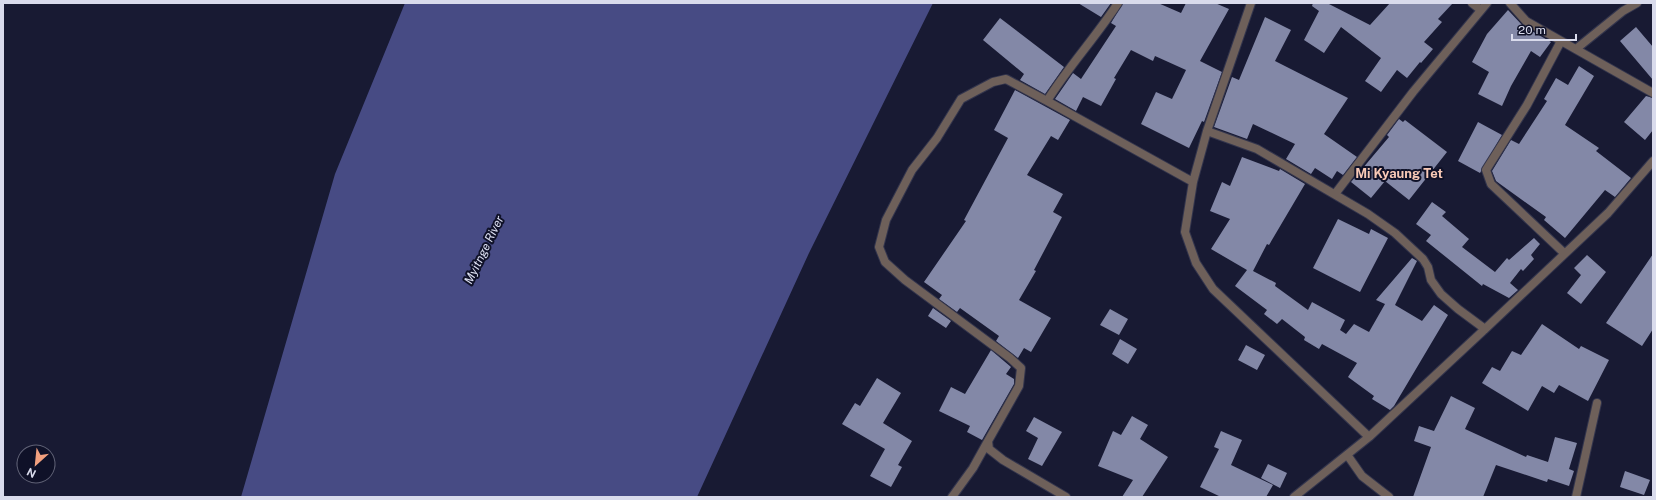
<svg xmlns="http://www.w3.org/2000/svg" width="1656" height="500" viewBox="0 0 1656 500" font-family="'Public Sans',sans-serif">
<rect width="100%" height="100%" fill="#181a33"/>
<path fill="#474b84" d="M405,3H933L809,253L697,497H241L335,174Z"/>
<path fill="#8388a7" d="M1078,3H1111L1101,17Z
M1123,3H1158L1181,13L1186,3H1215L1229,9L1200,61L1222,72L1204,122L1202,121L1189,148L1141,124L1156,92L1172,99L1186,70L1155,56L1153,61L1131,50L1114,78L1116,79L1101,106L1083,97L1076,111L1055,99L1073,73L1081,79L1116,26L1111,23Z
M1313,3H1327L1370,25L1390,3H1453L1438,19L1442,22L1424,42L1433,49L1421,63L1420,62L1407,78L1397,70L1381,92L1365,81L1381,58L1341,27L1324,53L1304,40L1319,11L1312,6Z
M1508,10L1523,26L1551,42L1540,57L1531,51L1511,86L1502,106L1478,94L1489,72L1472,62L1487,34Z
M1265,17L1291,30L1275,61L1348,98L1324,134L1357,157L1343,175L1337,171L1332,179L1315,168L1311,174L1286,159L1295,144L1253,124L1247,139L1214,127L1232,77L1239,80Z
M1000,18L1064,67L1045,94L1020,80L1024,74L983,40Z
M1636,27L1653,47V80L1620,41Z
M1579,66L1594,76L1565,125L1599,148L1596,151L1631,178L1615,197L1605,190L1565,238L1544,220L1546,217L1500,184L1496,181L1492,171L1511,140L1519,144L1547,101L1544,99L1556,78L1568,85Z
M1015,90L1070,120L1058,140L1051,136L1027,175L1063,194L1053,212L1062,217L1034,270L1036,271L1019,300L1051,318L1031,352L1024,348L1018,358L996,341L999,336L960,308L957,312L939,299L942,295L924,282L966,221L964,220L1008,138L994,130Z
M1646,96L1653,98V130L1645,140L1624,122Z
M1399,119L1403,122L1405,120L1447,152L1409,200L1385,181L1371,198L1351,182L1389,137L1387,135Z
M1478,122L1502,135L1480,173L1458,161Z
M1242,157L1279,171L1280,169L1305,184L1269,245L1267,244L1253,271L1276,283L1275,286L1308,310L1312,302L1345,320L1340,330L1346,334L1354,324L1369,332L1385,304L1376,300L1412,258L1417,261L1395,305L1422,321L1434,305L1448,315L1394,406L1390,410L1372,399L1374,396L1348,377L1357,363L1322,344L1319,349L1304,340L1305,337L1282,319L1277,324L1264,314L1267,310L1235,286L1247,270L1211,249L1230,219L1210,211L1222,182L1230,186Z
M1432,202L1446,212L1442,216L1469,239L1462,247L1495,272L1507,258L1509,260L1534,238L1540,244L1531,255L1534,259L1523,271L1521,269L1510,283L1518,290L1509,298L1483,284L1482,286L1426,241L1431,235L1416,224Z
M1338,219L1369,234L1371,229L1388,238L1360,292L1313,268Z
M1653,254V329L1642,346L1606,323Z
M1587,255L1606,272L1581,304L1567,293L1581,275L1574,268Z
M933,308L951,321L946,328L928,316Z
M1110,309L1128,319L1119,335L1100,325Z
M1542,324L1579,349L1581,346L1609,360L1588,401L1559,385L1554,393L1542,386L1528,411L1482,383L1492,367L1500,371L1512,351L1521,355Z
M1120,339L1137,349L1128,364L1112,354Z
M1246,345L1265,355L1257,370L1238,360Z
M991,350L1011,367L1006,374L1014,379V384L982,440L967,432L970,426L939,411L951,387L965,394Z
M877,378L901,393L883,423L912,441L898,465L902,467L891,487L870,476L885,449L842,424L855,403L860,406Z
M1451,396L1475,408L1465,429L1526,457L1527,455L1548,462L1555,437L1577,443L1569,469L1574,471L1569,486L1548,479L1547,482L1496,465L1483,497H1413L1431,447L1414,441L1419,426L1434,431Z
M1132,416L1148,425L1140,439L1168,457L1142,497H1122L1133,480L1098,466L1113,431L1121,435Z
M1034,417L1062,432L1042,466L1028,459L1038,438L1026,431Z
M1221,431L1242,440L1231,465L1273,485L1266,497H1221L1200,487L1219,449L1214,447Z
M1268,464L1287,473L1280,488L1261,478Z
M1625,471L1650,480L1644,495L1620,487Z"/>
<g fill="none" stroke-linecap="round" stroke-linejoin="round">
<g stroke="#33354d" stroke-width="10">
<path id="street" d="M1118,3C1096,37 1068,67 1047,101L1193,182
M1472,3L1481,10
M1510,3L1526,21L1653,93
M1561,41L1527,105L1486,170L1491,184L1564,253
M1576,49L1623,11L1637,3
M1047,101L1006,79L993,82L961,99L937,138L912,170L886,220L879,247L885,262L905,280L1010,358L1021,368L1019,386L988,441L989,449L1003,460L1066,497
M1207,131L1251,3
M1335,194L1413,92L1487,3
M1369,437L1213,289L1196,263L1185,232L1193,182L1207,131L1257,149L1368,214L1395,233L1423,259L1428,267L1431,280L1441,294L1458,309L1485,329
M1348,456L1362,476L1389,497
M952,497L973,468L988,441
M1294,497L1369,437L1485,329L1608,213L1653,161
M1576,497L1597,403"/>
</g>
<use href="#street" stroke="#6e605a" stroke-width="8"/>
</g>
<g text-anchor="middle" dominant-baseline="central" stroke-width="4" stroke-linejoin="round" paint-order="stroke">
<g font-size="12" font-style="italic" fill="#dfe2f4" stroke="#0f1128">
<text transform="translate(484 250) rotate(-64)">Myitnge River</text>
</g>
<g font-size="13" font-weight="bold" fill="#f8c9b6" stroke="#0f1128">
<text x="1399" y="173">Mi Kyaung Tet</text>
</g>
</g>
<rect width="1656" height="500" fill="none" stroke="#d9dbec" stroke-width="8"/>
<g transform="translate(36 464) rotate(207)"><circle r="19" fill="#0f1128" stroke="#606276"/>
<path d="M0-3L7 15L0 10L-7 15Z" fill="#f2a07f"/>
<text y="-6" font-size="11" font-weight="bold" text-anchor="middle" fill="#d9dbec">N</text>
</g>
<path d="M1512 34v6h64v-6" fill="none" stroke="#d9dbec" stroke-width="2"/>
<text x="1518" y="34" font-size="12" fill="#d9dbec" stroke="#0f1128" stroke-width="3" paint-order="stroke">20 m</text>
</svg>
